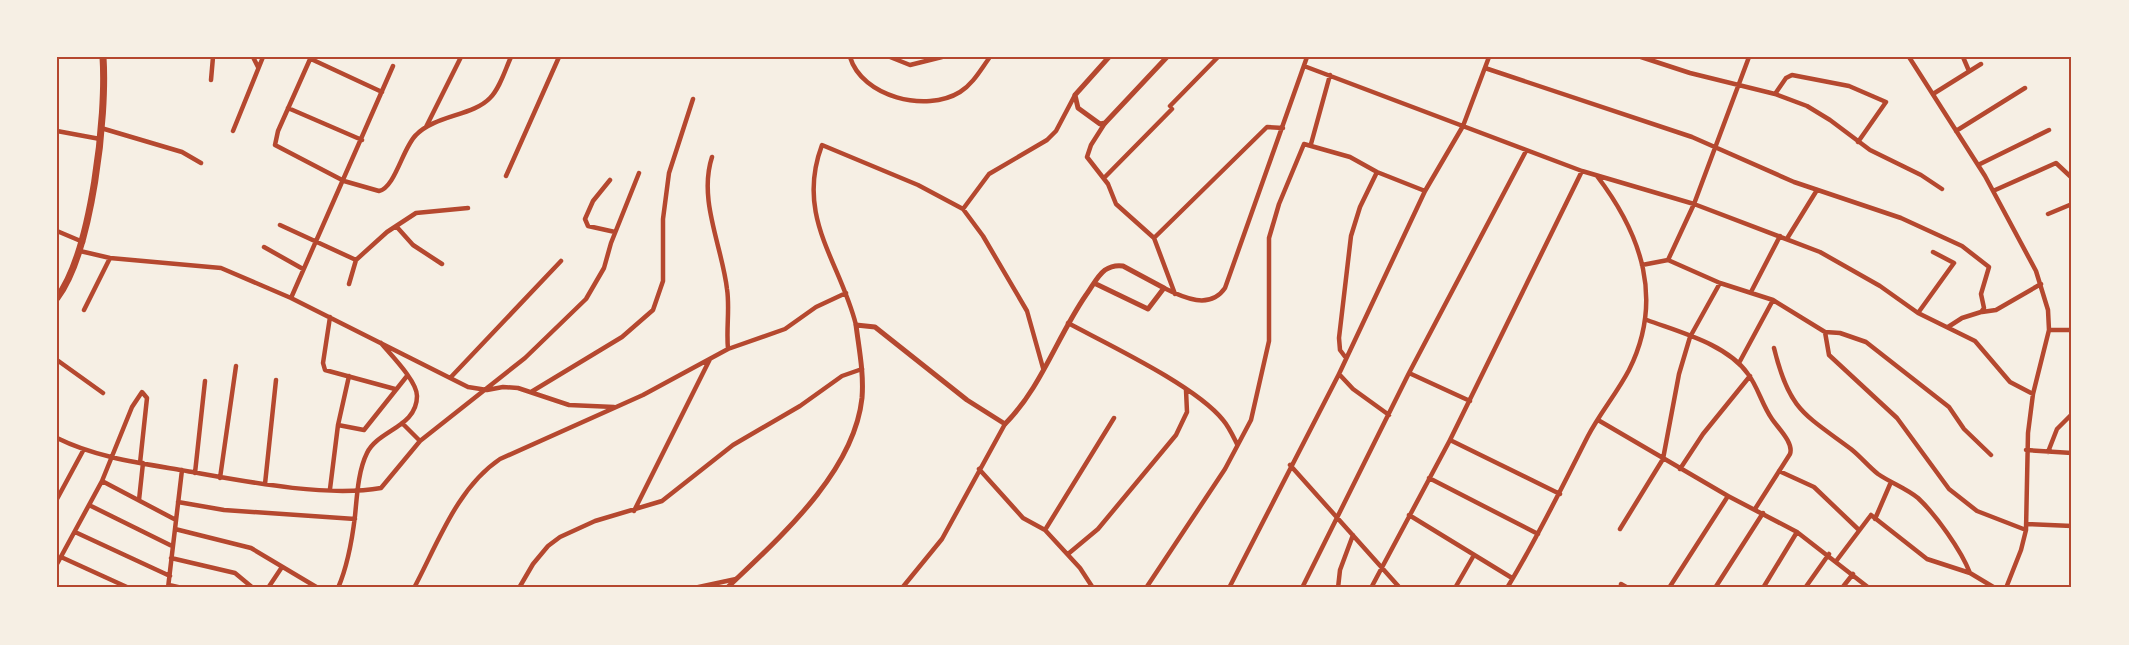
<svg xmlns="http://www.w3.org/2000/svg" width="2129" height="645" viewBox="0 0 2129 645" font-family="Bitter,serif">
<rect width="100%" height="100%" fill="#f6efe4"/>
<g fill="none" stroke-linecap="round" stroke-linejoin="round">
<path stroke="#b5482f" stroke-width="4.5" d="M253,57L258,67
M311,57L278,131L275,145L344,181L379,191C395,188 403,147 416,135C435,115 473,116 490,98C500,88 505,70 511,57
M850,57C862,97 926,113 960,92C973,84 981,69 990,57
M890,57L910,65L942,57
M1641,57L1690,73L1775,94L1807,106L1830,120L1870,150L1921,175L1942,189
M1909,57L1985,176L2036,271L2048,310L2049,330L2033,394L2028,433L2026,530L2021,550L2006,588
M1963,57L1969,71
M311,59L382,92
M1304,66L1582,171L1694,204L1820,252L1880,286L1918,313L1975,341L2010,382L2033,394
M1485,68L1692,137L1794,182L1901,218L1962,246L1989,267L1981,294L1984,308L1981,312L1962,318L1948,327
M211,80L213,57
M1775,94L1786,78L1792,75L1849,86L1886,102L1858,142
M1933,94L1981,64
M1170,106L1218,57
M288,108L362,140
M1105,123L1091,145L1087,157L1108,184L1116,204L1154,238L1175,294
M426,127L461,57
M101,128L182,152L201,163
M57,131L100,139
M233,131L263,57
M1956,131L2025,88
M1311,144L1330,75
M712,157C698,200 722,246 727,289C730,308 726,329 728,349
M1978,165L2049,130
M506,176L559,57
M1104,178L1172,109
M610,180L593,201L585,219L588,226L615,232
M1993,191L2056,163L2072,178
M963,209L989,174L1047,140L1056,131L1075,95
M2048,214L2072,204
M280,225L356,260L387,232L416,213L468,208
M396,226L413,245L442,264
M57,231L83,242
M1788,237L1817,190
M1154,238L1267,127L1283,128
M264,247L303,269
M80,251L110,258L221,268L291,298L468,387L487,390L503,387L518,388L569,405L614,407
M1668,260L1720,283L1773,300L1825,332L1840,333L1866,342L1949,407L1964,429L1991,455
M1668,260L1694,204L1749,57
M1642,265L1668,260
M349,284L356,260
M1164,288C1184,298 1210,310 1225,288L1307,57
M1751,292L1780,236
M291,298L393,66
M84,310L110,258
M1982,312L1996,310L2041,284
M1918,313L1954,263L1933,252
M330,317L323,363L325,370L395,389
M1647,320C1679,332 1727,344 1748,374C1758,387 1762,405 1772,419C1778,428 1794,443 1790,454L1755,509
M1068,323C1109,345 1196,386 1223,420C1229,427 1233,436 1237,444
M856,325C840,261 795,217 822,145L918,185L963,209L983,236L1027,311L1043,368
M2049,330H2072
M1825,332L1829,355L1897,418L1949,489L1977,511L2026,530
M1774,348C1789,410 1804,414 1851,449C1861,457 1869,467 1878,474C1891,483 1906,488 1918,498C1936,515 1961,550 1970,573L1927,559L1871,515L1837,560
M1346,358L1340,350L1339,338L1351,236L1360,207L1377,172
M57,360L103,393
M1739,363L1773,300
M1409,373L1470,401
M1339,374L1353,389L1389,415
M451,377L561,261
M531,392L622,337L653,310L663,281V219L669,173L693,99
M1598,420L1728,496L1797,532L1869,588
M402,423L420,441
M338,425L364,430L407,376
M57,438C95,457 139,463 181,470C238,480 324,498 381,488L420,441L525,358L586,299L604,268L611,243L639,173
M1450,440L1560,494
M2026,450L2072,453
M2048,452L2057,429L2072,414
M1290,465L1400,588
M979,469L1023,518L1045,530L1114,418
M1680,469L1703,434L1750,376
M1779,471L1814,487L1859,530
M195,473L205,381
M220,478L236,366
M1429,478L1538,534
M102,481L176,520
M265,484L276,380
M330,489L338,425L349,376
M57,499L84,449
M139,500L143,463
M178,502L224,510L355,519
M89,505L172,546
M634,511L710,359
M1409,515L1512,578
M1875,519L1891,482
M2026,524L2072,526
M175,529L251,548L318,588
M1620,529L1663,459L1679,374L1690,337L1720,283
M1045,530L1080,568L1093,588
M75,532L170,576
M1068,554L1098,529L1176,435L1187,412L1186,390
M61,557L129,588
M171,558L235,573L253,588
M57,564L102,481L132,407L142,392L147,398L140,463
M1970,573L1995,588
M1621,584L1628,588
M169,585L182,588
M168,588L182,470
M268,588L282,567
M338,588C348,565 352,541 355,516C357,496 358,471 367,453C378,430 417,427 417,396C417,381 391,355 381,343
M414,588C438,543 457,488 500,459L643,395L728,349L785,329L816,307L846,293
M519,588L533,564L548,546L560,537L595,521L662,501L733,445L800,406L842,376L862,369
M694,588L736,579
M902,588L942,539L1005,424
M1146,588L1225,469L1251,420L1269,341V238L1279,204L1304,144L1350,157L1377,172L1425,191
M1229,588L1339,374L1425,191L1463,126L1489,57
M1302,588L1409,373L1526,151
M1338,588L1340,570L1353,535
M1371,588L1450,440L1582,171
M1455,588L1474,555
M1507,588C1537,539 1562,487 1588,436C1600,413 1617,393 1629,370C1664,300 1642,235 1597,176
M1669,588L1728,496
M1715,588L1763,513
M1763,588L1797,532
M1805,588L1829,554
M1842,588L1853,574"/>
<path stroke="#b5482f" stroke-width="5" d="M1109,57L1075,95L1078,108L1100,124L1105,123L1167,57
M727,588C778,539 854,473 862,398C864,373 859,349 856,325L875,327L967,400L1005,424C1041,388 1057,337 1086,295C1092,287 1097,276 1105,270C1111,266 1116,265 1123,266L1164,288L1148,309L1094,283"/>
<path stroke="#b5482f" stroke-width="7" d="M57,298C92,251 107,116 103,57"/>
</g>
<rect width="2129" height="645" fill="none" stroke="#f6efe4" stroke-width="117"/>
<rect x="58" y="58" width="2012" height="528" fill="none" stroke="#b5482f" stroke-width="2"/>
</svg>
